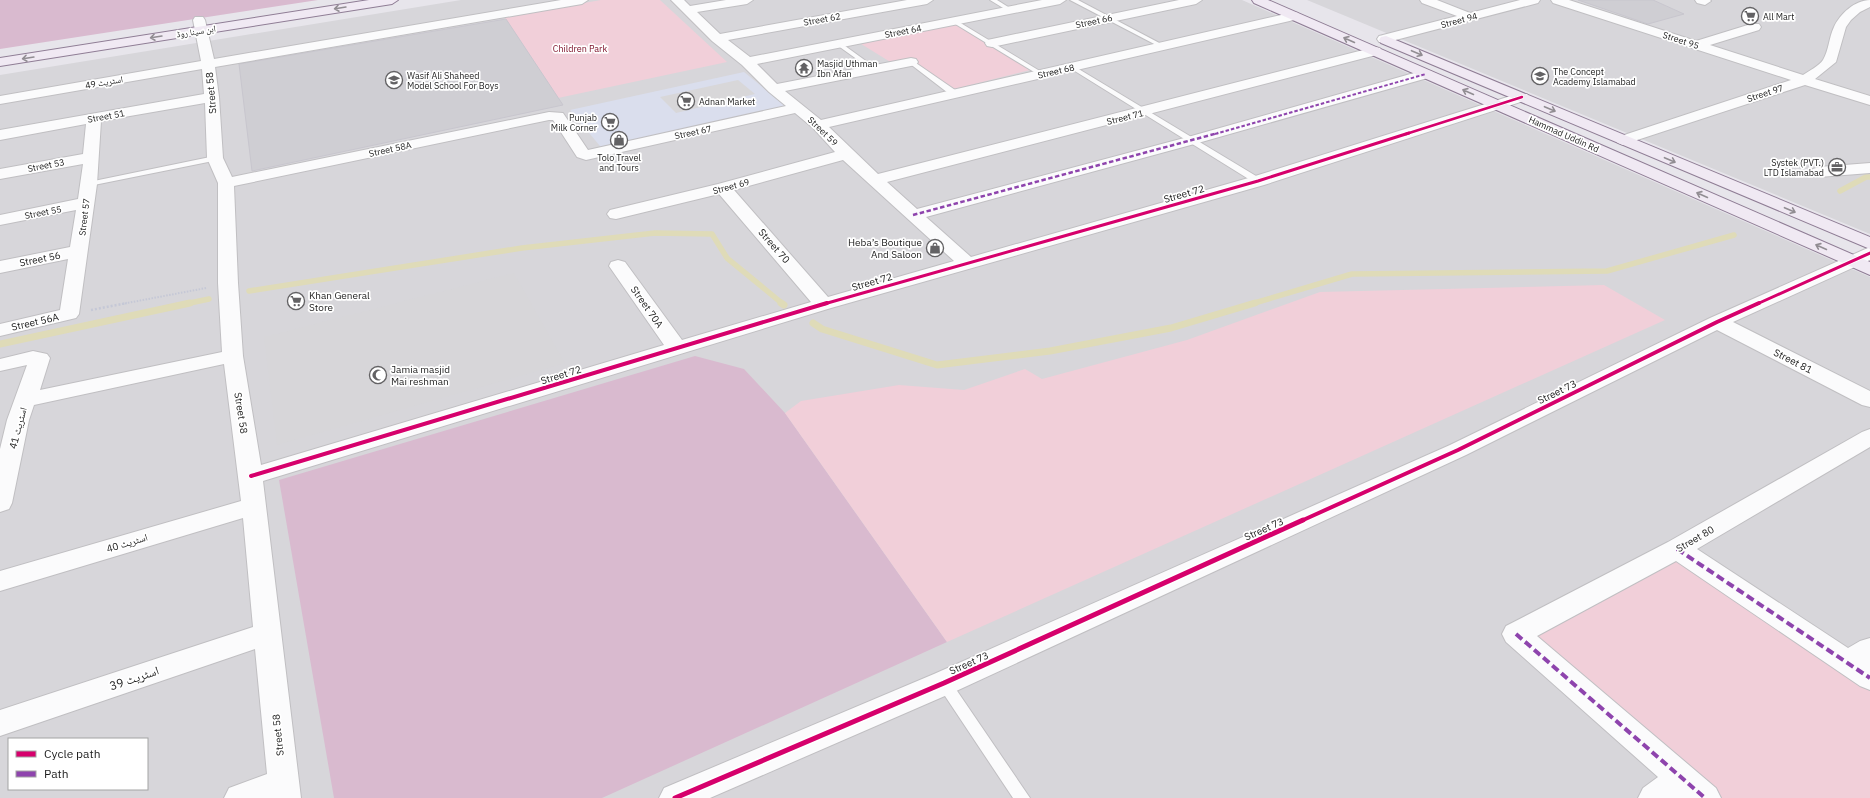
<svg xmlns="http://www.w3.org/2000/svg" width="1870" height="798" viewBox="0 0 1870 798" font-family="'IBM Plex Sans','Noto Naskh Arabic',sans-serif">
<rect width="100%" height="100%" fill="#e7e5eb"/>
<path fill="#d7d6da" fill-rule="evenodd" d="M461,0H1242L1870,277V798H0V75ZM9,739H147V789H9Z
M1307,0H1870V234Z"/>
<path fill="#dadeed" d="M744,72L788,108L605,152L570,110Z"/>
<path fill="#d7d6d9" d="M514,273L565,363L277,445L264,337Z"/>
<path fill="#d9bacf" d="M0,0H318L0,49Z
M695,356L744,369L785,413L947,642L602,798H334L279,480Z"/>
<path fill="#f1cfd9" d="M601,0H660L727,62L558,98L504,17Z
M953,23L1030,70L954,89L911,60L892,63L858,42Z
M1604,285L1665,320L947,642L785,413L801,401L899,385L964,390L1025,369L1042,379L1187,340L1320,292Z
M1678,555L1870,687V798H1720L1532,638Z"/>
<path fill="#d8d7d9" d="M738,80L755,94L676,113L660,97Z"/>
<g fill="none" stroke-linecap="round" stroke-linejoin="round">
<path stroke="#dfdbb8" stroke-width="5.5" d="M1840,191L1866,177H1870
M249,291L522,248L655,233L712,234L727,258L783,304
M185,304L209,299
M1251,304L1352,274L1607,271L1734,235"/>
<path stroke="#dfdbb8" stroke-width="7" d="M781,303L784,305
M813,323L822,329L937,365L1050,351L1171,328L1255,303
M0,344L190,303"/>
</g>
<path fill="#cfced3" stroke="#c8c6ce" d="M1578,0H1653L1684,14L1648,24Z
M506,19L563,105L252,171L239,64Z"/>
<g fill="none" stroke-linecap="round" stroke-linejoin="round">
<g stroke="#c0bfc2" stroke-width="2">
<path id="lane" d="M990,0H997L1013,10L1008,11Z
M1070,0H1078L1165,46L1160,47Z
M954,19L1043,73L1044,74L1039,75L952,22L951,21Z
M837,43H841L877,69L872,70L837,45Z
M909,61H913L958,92V96H952L909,63Z
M1072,65L1261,179L1262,181L1261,183H1255L1070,68L1069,67Z
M215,156L219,158L218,160L89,186L85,184L89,182Z
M944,677L949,679L1030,798H1013L939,687L937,683L939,679Z"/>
</g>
<g stroke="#c0bfc2" stroke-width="2">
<path id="street" d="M561,0H588L582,4L215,67L219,97L223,158L232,177L549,112L563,113L588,150L786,106L769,92L742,65L712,41L671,0H684L690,6L726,0H753L747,4L697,12L720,34L907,0H933L927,4L728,40L750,57L1042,0H1066L1060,4L757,64L777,84L911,58L916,59L918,62L916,65L911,66L785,91L821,120L1294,12L1298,13L1300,16L1298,19L1294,20L829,127L878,174L1375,47L1380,48L1382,51L1380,54L887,182L917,209L1188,137L1421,71H1431L1433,74L1431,77L1198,143L926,217L971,257L1252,177L1517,94H1527L1529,97L1527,100L1264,185L831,308L263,481L301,798H224L229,788L267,774L255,649L0,736V710L253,627L243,518L0,591V571L241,501L224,364L34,405L29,420L12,503L9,509L0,512V449L7,420L27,365L0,371V359L33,351L47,354L50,358L40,390L222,352L218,283V183L207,158L205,103L101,121L97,184L79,314L76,318L0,336V324L60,310L68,259L0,273V261L70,247L76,210L0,225V215L78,199L83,164L0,179V169L83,154L86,124L0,140V130L204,94L202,69L0,104V96L201,61L193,20L195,17H203L205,20L214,59ZM795,113L813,128L835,152L718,184L610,210L607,214L610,218L616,219L719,194L811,302L682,340L625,262L618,260L611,262L609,266L664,345L261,465L243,356L238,283L234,186L549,120H553L577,157L586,160ZM843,160L954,261L828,297L734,190Z
M1179,0H1202L1196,4L992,47L987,46L985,43L987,40L992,39Z
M1420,0H1437L1470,13L1520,0H1540L1538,3L1384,43L1379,42L1377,39L1379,36L1457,16L1422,3Z
M1551,0H1569L1696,41L1751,24H1759L1761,27L1759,30L1710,45L1803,75C1809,71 1819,66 1823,60C1829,50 1829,37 1834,27C1840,14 1855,0 1870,0V7L1860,12L1851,20L1846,27L1836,62L1815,79L1870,96V105L1805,85L1628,143L1623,145L1618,143L1615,140L1618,137L1791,80L1553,3Z
M1695,0H1710L1711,1L1705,5L1697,3Z
M1870,163V173L1819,177L1813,175L1811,172L1813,169L1819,167Z
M1870,247V260L1733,322L1870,391V407L1862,405L1717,330L1466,455L954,692L710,798H659L664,788L934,674L1450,445L1710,318Z
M1870,429V447L1697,549L1848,648L1860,641L1870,638V690L1860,686L1676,561L1537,636L1716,788L1721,798H1638L1643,788L1658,777L1506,642L1502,634L1506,626L1668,542L1862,432Z"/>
</g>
<g stroke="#8f7d95" stroke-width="2">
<path id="secondary" d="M369,0H398L392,4L0,66V58Z
M1252,0H1268L1870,262V275L1254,3Z
M1386,36L1870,237V249L1381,43L1379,40L1381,37Z"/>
</g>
<path stroke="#c5c8d6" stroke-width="2" stroke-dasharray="1.5 1.5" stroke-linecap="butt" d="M122,304L206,288"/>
<path stroke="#c5c8d6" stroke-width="2.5" stroke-dasharray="2 2" stroke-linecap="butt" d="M91,310L127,303"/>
<use href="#lane" fill="#fbfbfc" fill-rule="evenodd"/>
<use href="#street" fill="#fbfbfc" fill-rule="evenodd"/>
<use href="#secondary" fill="#f0e9f3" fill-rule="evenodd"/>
<path stroke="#8e44ad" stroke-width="2" stroke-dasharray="3.5 2" stroke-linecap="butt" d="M1215,134L1426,74"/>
<path stroke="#8e44ad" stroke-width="2.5" stroke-dasharray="4.5 2.5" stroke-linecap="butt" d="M913,215L1218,133"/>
<path stroke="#8e44ad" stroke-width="4" stroke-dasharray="8 4" stroke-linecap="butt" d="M1677,549L1870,678
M1516,634L1705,798"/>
<g stroke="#fff" stroke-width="4">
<path id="cycleway-far3" d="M1406,134L1522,97"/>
</g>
<g stroke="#fff" stroke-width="5">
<path id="cycleway-far2" d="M824,304L1258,181L1409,133
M1757,304L1870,253"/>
</g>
<g stroke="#fff" stroke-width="6">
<path id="cycleway-far1" d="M251,476L827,303
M1301,521L1458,450L1717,322L1759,303"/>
</g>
<g stroke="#fff" stroke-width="8">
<path id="cycleway" d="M675,798L944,683L1303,520"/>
</g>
<use href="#cycleway-far3" stroke="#d6006c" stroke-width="2.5"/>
<use href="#cycleway-far2" stroke="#d6006c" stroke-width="3"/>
<use href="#cycleway-far1" stroke="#d6006c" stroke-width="4"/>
<use href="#cycleway" stroke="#d6006c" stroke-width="5"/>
</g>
<defs><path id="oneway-shaft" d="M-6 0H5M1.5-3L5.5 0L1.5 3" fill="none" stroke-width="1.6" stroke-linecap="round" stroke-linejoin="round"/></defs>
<g stroke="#918d92">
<use href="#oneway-shaft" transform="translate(340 8) rotate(171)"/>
<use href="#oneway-shaft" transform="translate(156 37) rotate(171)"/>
<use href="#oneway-shaft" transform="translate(1349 40) rotate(-156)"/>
<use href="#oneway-shaft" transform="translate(1417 53) rotate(23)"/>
<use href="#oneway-shaft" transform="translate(28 58) rotate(171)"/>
<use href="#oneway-shaft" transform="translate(1468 92) rotate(-156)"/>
<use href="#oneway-shaft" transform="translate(1550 109) rotate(23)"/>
<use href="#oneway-shaft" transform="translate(1670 160) rotate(23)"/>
<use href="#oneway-shaft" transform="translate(1702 195) rotate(-156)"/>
<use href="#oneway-shaft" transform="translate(1790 210) rotate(23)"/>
<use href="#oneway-shaft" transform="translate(1821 247) rotate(-156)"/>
</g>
<defs>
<g id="supermarket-ring" transform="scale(0.9)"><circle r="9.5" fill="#fff" stroke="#636264" stroke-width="1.5"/><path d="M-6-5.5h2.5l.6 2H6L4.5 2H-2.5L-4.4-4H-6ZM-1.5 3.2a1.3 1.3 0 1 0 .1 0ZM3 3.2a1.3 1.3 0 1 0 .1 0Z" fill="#636264"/></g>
<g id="temple-ring" transform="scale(0.9)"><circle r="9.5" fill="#fff" stroke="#636264" stroke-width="1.5"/><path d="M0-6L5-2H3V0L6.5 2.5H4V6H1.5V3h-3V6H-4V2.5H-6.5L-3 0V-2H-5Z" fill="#636264"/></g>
<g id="university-ring" transform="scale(0.9)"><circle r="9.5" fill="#fff" stroke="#636264" stroke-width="1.5"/><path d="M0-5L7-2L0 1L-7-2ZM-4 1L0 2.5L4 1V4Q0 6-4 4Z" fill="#636264"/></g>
<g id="school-ring" transform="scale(0.9)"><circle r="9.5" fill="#fff" stroke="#636264" stroke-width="1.5"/><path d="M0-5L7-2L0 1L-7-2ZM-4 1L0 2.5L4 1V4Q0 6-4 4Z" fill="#636264"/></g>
<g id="shop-ring" transform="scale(0.9)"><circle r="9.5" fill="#fff" stroke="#636264" stroke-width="1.5"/><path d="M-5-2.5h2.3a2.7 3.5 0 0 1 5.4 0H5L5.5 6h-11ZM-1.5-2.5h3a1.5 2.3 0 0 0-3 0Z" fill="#636264"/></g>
<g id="office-ring" transform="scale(0.9)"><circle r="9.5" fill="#fff" stroke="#636264" stroke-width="1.5"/><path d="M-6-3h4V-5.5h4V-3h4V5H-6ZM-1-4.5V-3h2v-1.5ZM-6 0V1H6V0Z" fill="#636264"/></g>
<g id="mosque-ring" transform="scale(0.9)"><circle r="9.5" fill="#fff" stroke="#636264" stroke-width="1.5"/><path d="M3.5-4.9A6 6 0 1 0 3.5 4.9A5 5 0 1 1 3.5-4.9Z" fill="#636264"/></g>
</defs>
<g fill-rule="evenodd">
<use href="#supermarket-ring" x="1750" y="16"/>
<use href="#temple-ring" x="804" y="68"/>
<use href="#university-ring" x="1540" y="76"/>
<use href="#school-ring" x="394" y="80"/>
<use href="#supermarket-ring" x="686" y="101"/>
<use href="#supermarket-ring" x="610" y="122"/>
<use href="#shop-ring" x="619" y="140"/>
<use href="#office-ring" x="1837" y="167"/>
<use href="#shop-ring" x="935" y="248"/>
<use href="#supermarket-ring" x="296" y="301"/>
<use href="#mosque-ring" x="378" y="375"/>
</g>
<g text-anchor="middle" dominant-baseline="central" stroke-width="3.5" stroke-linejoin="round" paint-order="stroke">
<g font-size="9" fill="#1c1c1c" stroke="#fff" text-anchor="start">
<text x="1763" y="16">All Mart</text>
<text x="817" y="63">Masjid Uthman<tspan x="817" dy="10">Ibn Afan</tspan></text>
<text x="1553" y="71">The Concept<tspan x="1553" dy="10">Academy Islamabad</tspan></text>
<text x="407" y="75">Wasif Ali Shaheed<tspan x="407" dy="10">Model School For Boys</tspan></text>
<text x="699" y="101">Adnan Market</text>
<text x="597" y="117" text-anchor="end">Punjab<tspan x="597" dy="10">Milk Corner</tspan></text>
<text x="619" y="157" text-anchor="middle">Tolo Travel<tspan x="619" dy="10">and Tours</tspan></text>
<text x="1824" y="162" text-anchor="end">Systek (PVT.)<tspan x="1824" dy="10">LTD Islamabad</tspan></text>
</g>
<g font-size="9" fill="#1c1c1c" stroke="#fff">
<text transform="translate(822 19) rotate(-10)">Street 62</text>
<text transform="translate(1459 20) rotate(-15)">Street 94</text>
<text transform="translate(1094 21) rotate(-12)">Street 66</text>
<text transform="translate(196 31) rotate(-9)">ابن سینا روڈ</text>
<text transform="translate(903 31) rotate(-11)">Street 64</text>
<text transform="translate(1681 40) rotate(18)">Street 95</text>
<text transform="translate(1056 71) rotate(-13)">Street 68</text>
<text transform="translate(104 82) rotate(-10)">اسٹریٹ 49</text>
<text transform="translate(1765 93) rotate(-18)">Street 97</text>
<text transform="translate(106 116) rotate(-10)">Street 51</text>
<text transform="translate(1125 117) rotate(-14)">Street 71</text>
<text transform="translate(823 131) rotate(44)">Street 59</text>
<text transform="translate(693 132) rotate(-12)">Street 67</text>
<text transform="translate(1564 134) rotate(24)">Hammad Uddin Rd</text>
<text transform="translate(390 149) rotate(-12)">Street 58A</text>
<text transform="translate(46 165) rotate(-11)">Street 53</text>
<text transform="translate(731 186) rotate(-15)">Street 69</text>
<text transform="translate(43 212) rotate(-11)">Street 55</text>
<text transform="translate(84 217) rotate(-83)">Street 57</text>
</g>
<g font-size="9" fill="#790b24" stroke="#fff">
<text x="580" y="48">Children Park</text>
</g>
<g font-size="10" fill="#1c1c1c" stroke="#fff">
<text transform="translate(211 93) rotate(-95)">Street 58</text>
<text transform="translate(1184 194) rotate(-16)">Street 72</text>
<text transform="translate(774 246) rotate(49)">Street 70</text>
<text transform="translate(40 259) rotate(-11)">Street 56</text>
<text transform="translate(872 282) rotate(-16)">Street 72</text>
<text transform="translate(647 307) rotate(55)">Street 70A</text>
<text transform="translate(35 322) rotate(-13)">Street 56A</text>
<text transform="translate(1793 361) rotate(27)">Street 81</text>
<text transform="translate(561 375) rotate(-17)">Street 72</text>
<text transform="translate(1557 392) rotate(-26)">Street 73</text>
<text transform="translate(241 413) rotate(81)">Street 58</text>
<text transform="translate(18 428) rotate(-75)">اسٹریٹ 41</text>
<text transform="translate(1264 529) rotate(-24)">Street 73</text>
<text transform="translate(1695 539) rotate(-30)">Street 80</text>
<text transform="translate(127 543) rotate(-17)">اسٹریٹ 40</text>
<text transform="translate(969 663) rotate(-24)">Street 73</text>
<text transform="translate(278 735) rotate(-96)">Street 58</text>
</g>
<g font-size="10" fill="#1c1c1c" stroke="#fff" text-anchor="start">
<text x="922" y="242" text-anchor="end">Heba’s Boutique<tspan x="922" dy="12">And Saloon</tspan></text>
<text x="309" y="295">Khan General<tspan x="309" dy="12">Store</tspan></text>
<text x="391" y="369">Jamia masjid<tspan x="391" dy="12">Mai reshman</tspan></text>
</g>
<g font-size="12" fill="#1c1c1c" stroke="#fff">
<text transform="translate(134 678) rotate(-19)">اسٹریٹ 39</text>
</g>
</g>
<rect x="8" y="738" width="140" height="52" fill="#ffffff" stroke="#a4a4a4"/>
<rect x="16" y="751" width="20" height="6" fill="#d6006c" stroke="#a4a4a4"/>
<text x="44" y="758" font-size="12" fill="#1c1c1c">Cycle path</text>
<rect x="16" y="771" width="20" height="6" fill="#8e44ad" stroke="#a4a4a4"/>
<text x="44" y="778" font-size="12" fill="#1c1c1c">Path</text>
</svg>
